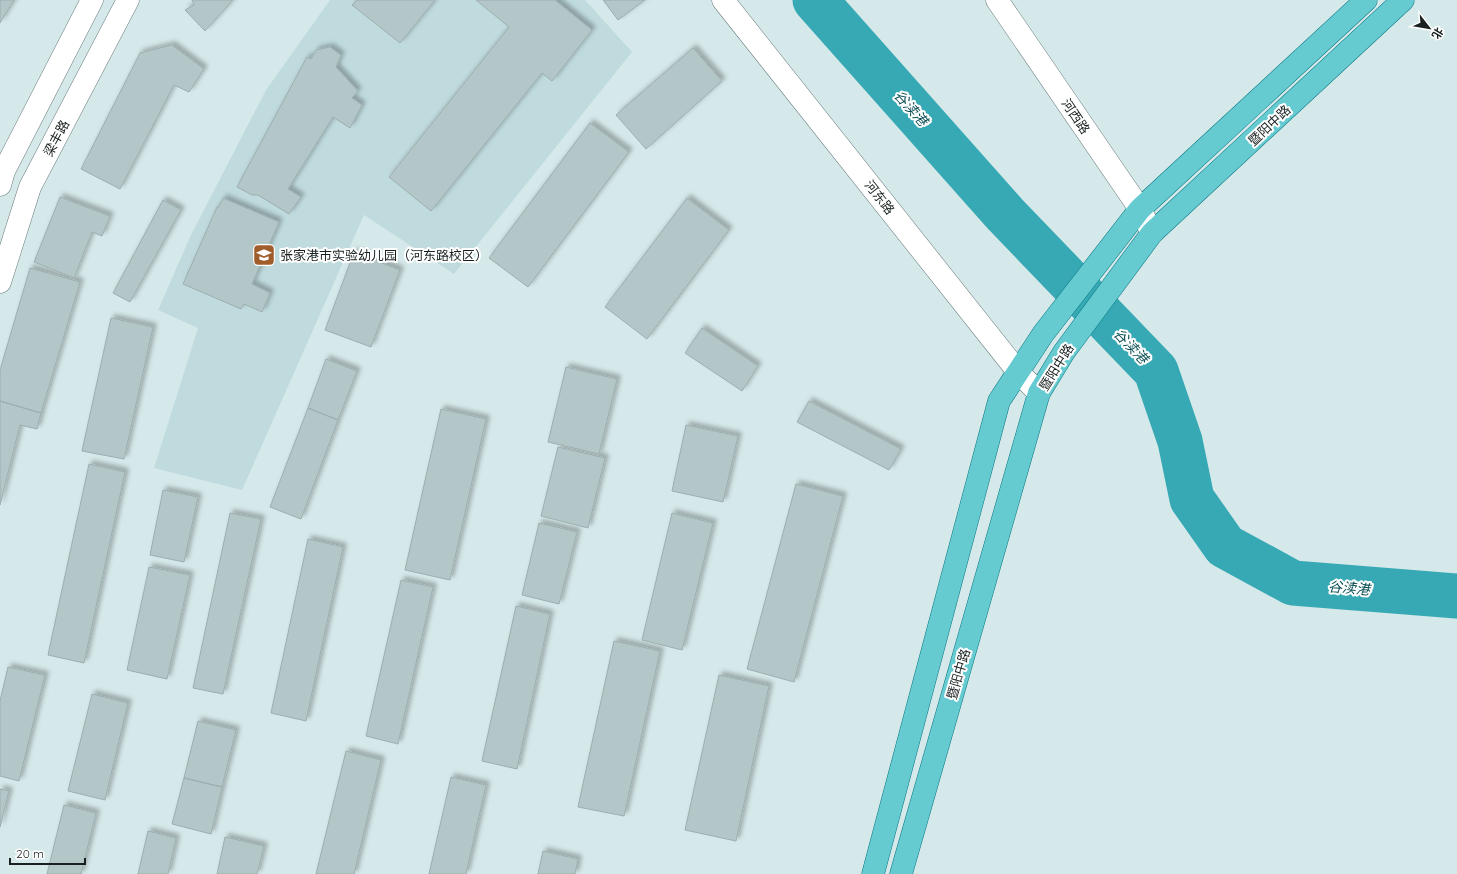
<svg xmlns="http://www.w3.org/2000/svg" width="1457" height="874" viewBox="0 0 1457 874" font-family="Quicksand,'Noto Sans SC',sans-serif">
<defs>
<filter id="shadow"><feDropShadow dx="3.5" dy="-3.5" stdDeviation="2" flood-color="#0004"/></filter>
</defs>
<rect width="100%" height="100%" fill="#d5e8ea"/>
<path fill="#c0dbde" d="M330,0H585L632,52L454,274L364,215L242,490L154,468L198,328L158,310L191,235L266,90Z"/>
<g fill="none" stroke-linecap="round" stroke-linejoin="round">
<path stroke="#36a9b4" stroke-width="45" d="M815,0L1005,214L1156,371L1180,441L1192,499L1225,546L1293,583L1457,596"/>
</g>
<path fill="#b4c7c8" stroke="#9caeaf" filter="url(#shadow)" d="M0,0H14L0,23Z
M192,0H233L205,31L185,10L194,5Z
M357,0H435L400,43L352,5Z
M476,0H555L592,30L552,81L542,73L431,211L389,177L509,27Z
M603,0H645L618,20Z
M172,45L204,69L189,92L174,85L120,189L81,169L140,53Z
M330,47L341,55L336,67L358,91L352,98L362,105L350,128L333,117L288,189L301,197L289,214L258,195H252L237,187L307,57L311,59L316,50Z
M693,48L722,81L646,149L616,115Z
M590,123L629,152L528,287L489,258Z
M60,197L110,216L102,236L92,232L74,278L34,262Z
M223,198L279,222L252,284L270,293L262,312L244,304L241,309L183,284L217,207H219Z
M687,198L729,230L647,339L605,307Z
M163,200L181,210L130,302L113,293Z
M354,252L400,270L371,347L325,330Z
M30,268L80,282L41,413L0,401V370Z
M111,318L153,327L124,459L82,451Z
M702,328L758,366L742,391L685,353Z
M326,359L357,371L338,420L308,408Z
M566,367L617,379L599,454L548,442Z
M0,401L41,413L37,429L20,425L0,505Z
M809,401L901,449L889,470L797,422Z
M308,408L338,420L301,519L270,507Z
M441,409L486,419L450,580L405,570Z
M686,425L738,436L723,502L672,491Z
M558,447L605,458L588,528L541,516Z
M89,464L125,472L84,663L48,655Z
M796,484L843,496L794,682L747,669Z
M163,490L198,497L184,562L150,555Z
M230,513L261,519L223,694L193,688Z
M672,513L713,523L682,650L642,640Z
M539,523L577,532L559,604L522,595Z
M308,539L343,547L306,721L271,713Z
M149,567L190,575L167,679L127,670Z
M401,580L433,587L398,744L366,736Z
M516,606L550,614L517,769L482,761Z
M614,641L660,651L624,816L578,807Z
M8,667L45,675L19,781L0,776V701Z
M719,675L769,686L736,841L685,830Z
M92,694L128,703L105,800L68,791Z
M198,721L236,730L222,787L184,778Z
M346,751L381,760L354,874H316Z
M451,777L486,785L466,874H429Z
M184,778L222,787L211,834L172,824Z
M0,789L9,791L0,827Z
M64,805L96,813L81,874H47Z
M148,831L176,838L168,874H138Z
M225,837L264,846L257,874H217Z
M543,851L578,859L575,874H538Z"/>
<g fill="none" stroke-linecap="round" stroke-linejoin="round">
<g stroke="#6b7c7e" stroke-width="23">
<path id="minor" d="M723,0L1019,373L1039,393
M997,0L1140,209L1152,233
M0,185L4,171L92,0
M0,282L30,187L128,0"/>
</g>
<g stroke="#097880" stroke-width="23">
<path id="major" d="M873,874L999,401L1043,334L1140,209L1366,0
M901,874L1039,393L1064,352L1152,233L1403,0"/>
</g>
<use href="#minor" stroke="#fff" stroke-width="22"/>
<use href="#major" stroke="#66cad1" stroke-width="22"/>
</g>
<defs>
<g id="school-square" transform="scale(1.15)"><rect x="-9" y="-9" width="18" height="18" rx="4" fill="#a05d2c" stroke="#fff"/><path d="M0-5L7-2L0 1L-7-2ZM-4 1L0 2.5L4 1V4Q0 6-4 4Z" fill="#fff"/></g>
</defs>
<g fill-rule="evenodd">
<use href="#school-square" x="264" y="255"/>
</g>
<g text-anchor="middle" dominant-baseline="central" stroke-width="4" stroke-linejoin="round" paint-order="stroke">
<g font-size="13" fill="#192020" stroke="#fff">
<text transform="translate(1076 116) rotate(56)">河西路</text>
<text transform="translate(1269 125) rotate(-43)">暨阳中路</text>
<text transform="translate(56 138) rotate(-62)">梁丰路</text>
<text transform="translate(880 197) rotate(52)">河东路</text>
<text transform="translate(1056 367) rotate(-58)">暨阳中路</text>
<text transform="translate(958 674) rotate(-74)">暨阳中路</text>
</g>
<g font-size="13" fill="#192020" stroke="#fff" text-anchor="start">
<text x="280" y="255">张家港市实验幼儿园（河东路校区）</text>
</g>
<g font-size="14" font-style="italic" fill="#0f5156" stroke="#fff">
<text transform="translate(911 108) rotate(48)">谷渎港</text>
<text transform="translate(1131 346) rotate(46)">谷渎港</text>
<text transform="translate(1349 588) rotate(5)">谷渎港</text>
</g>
</g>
<g transform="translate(1429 28) rotate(121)" stroke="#ffffff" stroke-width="3" paint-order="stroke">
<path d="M0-3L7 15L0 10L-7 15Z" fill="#192020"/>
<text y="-6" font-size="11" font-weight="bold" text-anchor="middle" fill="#192020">北</text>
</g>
<path d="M10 858v6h75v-6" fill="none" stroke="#192020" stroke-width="2"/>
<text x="16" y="858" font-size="12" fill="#192020" stroke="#ffffff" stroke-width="3" paint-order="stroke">20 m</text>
</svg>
